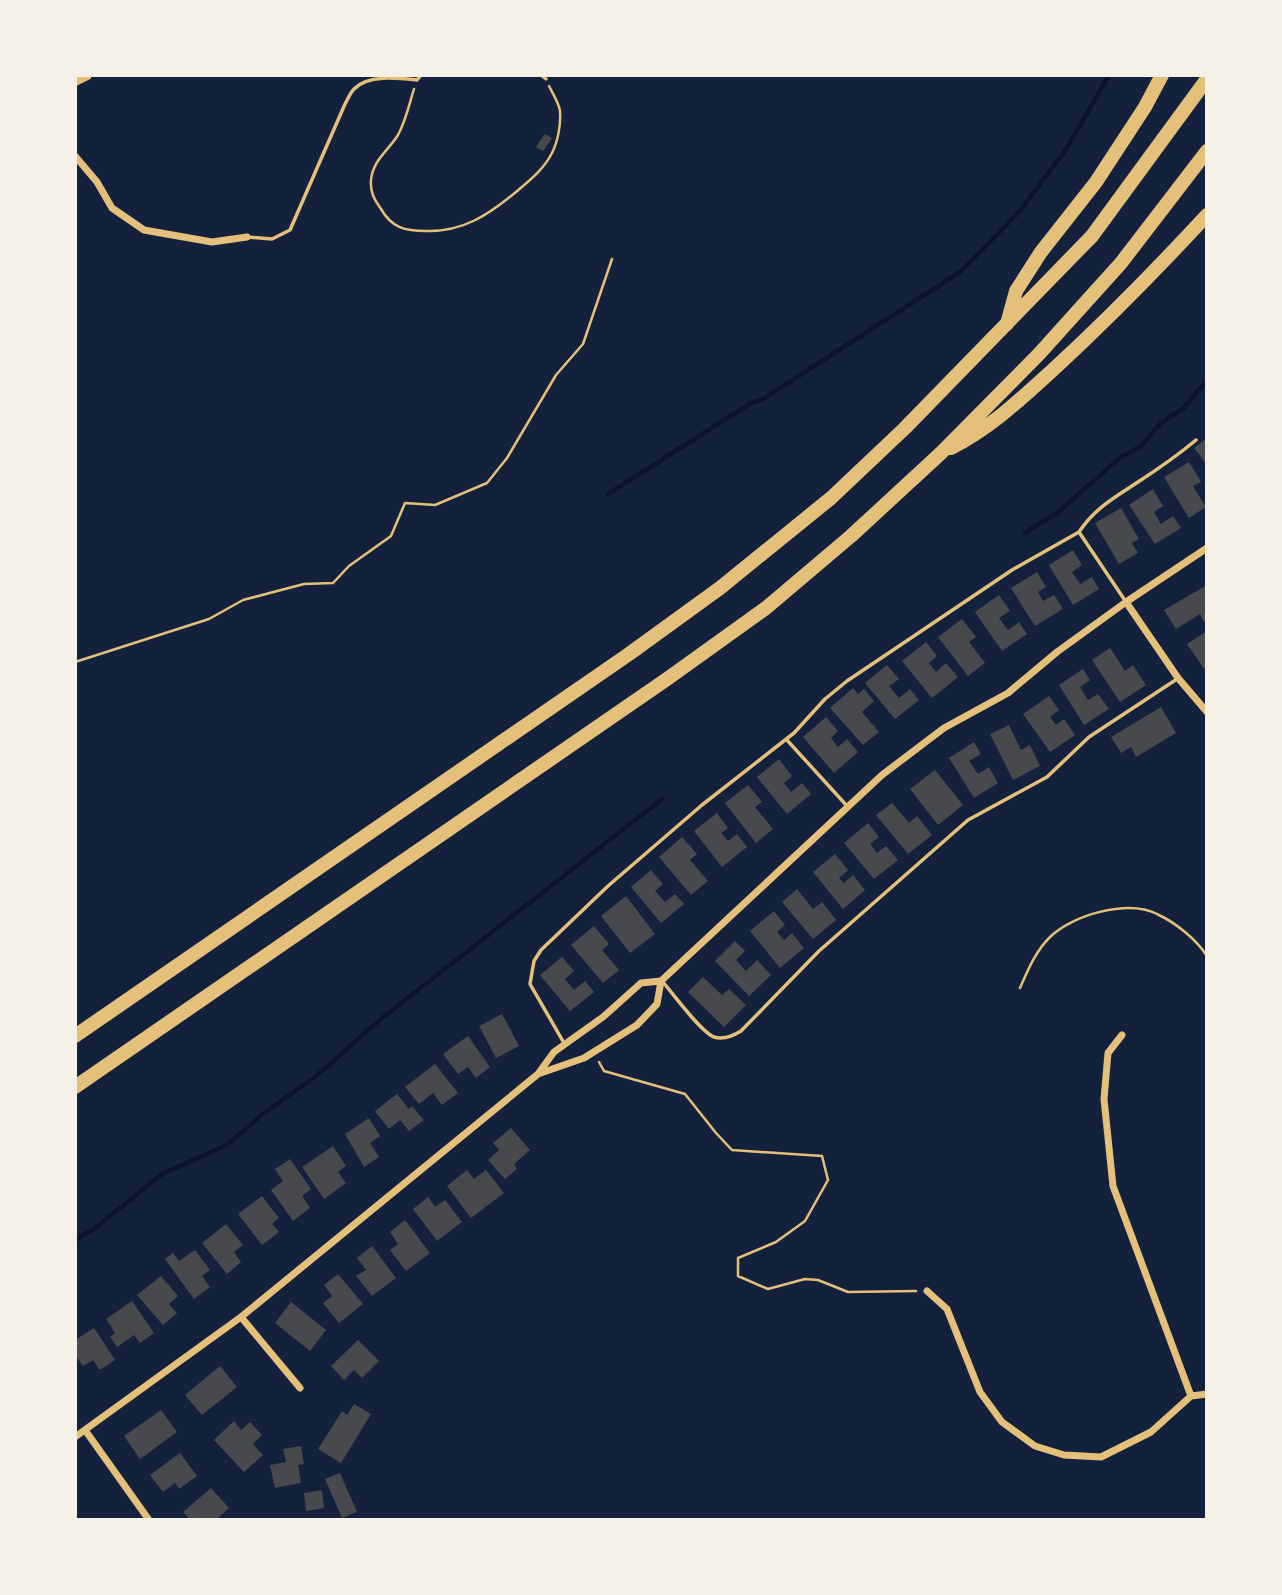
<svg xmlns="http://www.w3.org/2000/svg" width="1282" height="1595" viewBox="0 0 1282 1595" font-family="Lato,sans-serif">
<rect width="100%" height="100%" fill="#14213d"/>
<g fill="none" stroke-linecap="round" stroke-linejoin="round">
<path stroke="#0b132b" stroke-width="4.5" d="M608,494L751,403L763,399L960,272L1020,211L1067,148L1109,75
M1025,533L1057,513L1120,458L1141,446L1161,423L1184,408L1207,380
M75,1240L94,1229L162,1174L227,1145L264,1113L315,1077L381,1019L662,799"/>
</g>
<path fill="#48494c" d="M545,134L552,138L543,151L536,147Z
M1207,438V465L1194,448Z
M1189,462L1201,482L1193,486L1206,507L1189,518L1164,477Z
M1153,489L1163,506L1154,512L1161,524L1173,516L1181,528L1155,544L1129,505Z
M1121,508L1139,539L1132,543L1138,553L1119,564L1095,523Z
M1073,550L1082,565L1072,572L1080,584L1092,577L1099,589L1073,605L1049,565Z
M1037,572L1046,587L1038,592L1043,601L1054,595L1063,609L1035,626L1011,588Z
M1207,585V620L1204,622L1200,614L1176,629L1164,610Z
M999,595L1010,611L999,618L1008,630L1019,622L1027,634L1002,651L975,612Z
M962,619L976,637L969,642L985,663L968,676L938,637Z
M1207,631V667L1204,669L1187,644Z
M926,642L937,656L929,663L936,672L946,663L958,677L932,698L902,661Z
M1110,648L1125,671L1133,665L1146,685L1120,702L1092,660Z
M887,665L899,679L889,686L899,698L910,689L919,700L895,719L865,683Z
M1083,669L1090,680L1080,687L1088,700L1098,694L1109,709L1084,725L1059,685Z
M853,688L858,694L864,689L874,701L862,712L879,732L863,745L830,708Z
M1049,696L1059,710L1050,717L1056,725L1064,719L1075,735L1050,752L1023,714Z
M1161,707L1176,733L1136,757L1131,747L1121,753L1111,737Z
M826,717L838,731L831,738L838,747L847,739L858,752L834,773L803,737Z
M1009,725L1021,750L1030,745L1040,766L1013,780L990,734Z
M974,742L981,754L969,761L978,774L989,767L998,783L974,798L949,758Z
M779,759L792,776L784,783L791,792L802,783L811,794L787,814L757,777Z
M935,770L963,805L938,825L910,789Z
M748,785L762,802L755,807L773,829L756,843L725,803Z
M892,803L909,823L917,816L932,835L908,854L876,815Z
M717,813L728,828L721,833L728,841L737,834L747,847L722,867L694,831Z
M868,823L879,837L870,844L877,853L886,846L898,860L874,879L844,843Z
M682,837L697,854L690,860L708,881L691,895L659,857Z
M835,854L848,870L839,878L844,883L853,875L865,890L843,909L813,872Z
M651,870L663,884L655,891L665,902L675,894L684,904L661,923L631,887Z
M797,889L813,909L822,902L836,920L813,939L782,902Z
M626,896L655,934L630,953L601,916Z
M774,911L785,925L777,932L784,940L792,933L804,948L780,968L750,931Z
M594,926L609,944L602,950L619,970L603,983L571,945Z
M735,941L745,951L736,960L746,971L757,960L771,975L749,996L715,961Z
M562,957L574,971L565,979L574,990L585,981L594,992L570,1011L540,975Z
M703,977L722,995L729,989L746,1005L724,1027L688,992Z
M502,1014L519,1046L496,1058L479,1026Z
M468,1036L490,1067L476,1078L468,1067L458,1074L443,1054Z
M435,1064L458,1093L442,1105L433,1093L419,1104L405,1087Z
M397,1094L409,1109L412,1106L424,1120L409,1131L400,1120L389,1129L375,1111Z
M369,1118L380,1136L370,1143L379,1157L364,1167L345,1134Z
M511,1128L530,1150L514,1164L517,1169L505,1179L488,1160L499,1150L493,1143Z
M333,1146L346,1166L338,1172L346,1183L324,1199L302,1167Z
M290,1159L311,1189L302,1196L310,1208L293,1221L271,1190L283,1181L275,1169Z
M467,1170L474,1179L486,1170L504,1193L471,1218L447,1186Z
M262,1196L279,1218L272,1224L279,1232L262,1245L238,1214Z
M428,1197L435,1207L445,1200L462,1222L437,1241L413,1209Z
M405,1220L430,1253L406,1271L390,1250L398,1244L390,1232Z
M226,1224L243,1245L234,1252L241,1262L227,1274L202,1243Z
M372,1246L396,1278L372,1296L356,1276L366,1270L357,1258Z
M195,1250L210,1270L202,1276L210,1287L194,1299L165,1259L173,1253L179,1261Z
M338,1274L363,1304L339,1323L323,1303L332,1296L324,1285Z
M161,1276L178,1296L169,1304L177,1313L163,1325L137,1295Z
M132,1301L154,1333L140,1343L134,1335L117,1347L110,1337L115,1333L106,1319Z
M291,1302L326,1330L310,1351L275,1323Z
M94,1328L115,1360L100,1370L93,1360L83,1366L75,1355V1340Z
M358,1340L379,1361L362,1378L354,1370L344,1380L331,1366Z
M220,1366L237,1387L202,1415L185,1395Z
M354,1404L371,1414L341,1463L318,1449L342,1411L347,1415Z
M161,1410L177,1432L140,1459L124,1436Z
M234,1421L241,1430L250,1422L262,1435L253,1444L263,1455L244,1472L214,1440Z
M301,1446L304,1464L298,1465L301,1483L275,1488L270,1465L286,1462L283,1449Z
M180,1453L197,1476L179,1489L175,1483L163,1492L150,1475Z
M340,1473L357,1512L342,1518L325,1479Z
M211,1488L229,1508L216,1520H211L208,1517L204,1520H190L183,1512Z
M322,1490L324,1508L306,1511L304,1493Z"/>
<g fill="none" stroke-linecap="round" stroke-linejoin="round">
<path stroke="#e5c07b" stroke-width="2.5" d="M414,89C409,105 406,120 398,135C388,151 373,160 371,180C370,192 374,199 381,209C392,228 405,231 426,231C463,232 488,215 516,192C530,180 544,169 552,153C558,141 561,124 560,111C559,103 553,94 549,86
M75,662L209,619L243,600L304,584L333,583L349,566L391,536L405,503L435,505L487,483L507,458L556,375L583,344L612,259
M1020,988C1028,970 1035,952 1050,937C1072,915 1128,899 1157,914C1176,923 1196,939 1207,956
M599,1062L604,1071L685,1094L716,1133L732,1150L822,1156L828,1180L805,1221L776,1242L738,1258V1276L768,1289L805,1279L818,1280L848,1292L916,1291"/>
<path stroke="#e5c07b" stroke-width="3.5" d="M541,75L546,79
M248,237L272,239L290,230L345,104C348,99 350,93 354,89C368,74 399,78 417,80L421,75
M1126,602L1079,532C1095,508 1115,497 1138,482C1158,469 1178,455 1196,440
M786,739L848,807
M663,982C673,994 701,1032 714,1037C724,1040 733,1036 741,1031L819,951L968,820L1047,777L1089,737L1177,679
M564,1043L530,984L534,961L541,950L608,886L702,805L794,733L825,699L847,681L1012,570L1079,532"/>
<path stroke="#e5c07b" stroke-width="7" d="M75,156L97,182L112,208L144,230L212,242L247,237
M1126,602L1178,678L1207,712
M661,981L882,775L944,728L1008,693L1057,652L1126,602L1207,548
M1122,1035L1108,1053L1104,1099L1113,1186L1191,1396
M927,1291L947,1309L980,1392L1002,1422L1035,1446L1064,1455L1101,1457L1151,1432L1191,1396
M241,1317L300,1388
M1191,1396L1207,1394
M85,1430L149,1520
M75,1437L241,1317L538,1074L554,1052L603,1017L641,983L661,981L657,1004L637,1025L584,1058L538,1074"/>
<path stroke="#e5c07b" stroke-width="10" d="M75,81L87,75"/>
<path stroke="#e5c07b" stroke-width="14" d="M1007,324L1016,291L1041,252L1096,182L1145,107L1162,75
M951,448C992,427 1023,397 1056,367C1109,318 1158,268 1207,215
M75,1036L629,654L720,588L831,498L905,428L1092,236L1207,79
M75,1087L667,679L766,608L851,536L941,453L1039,354L1121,263L1207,151"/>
</g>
<rect width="1282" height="1595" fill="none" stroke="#f6f1e7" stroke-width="154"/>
</svg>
